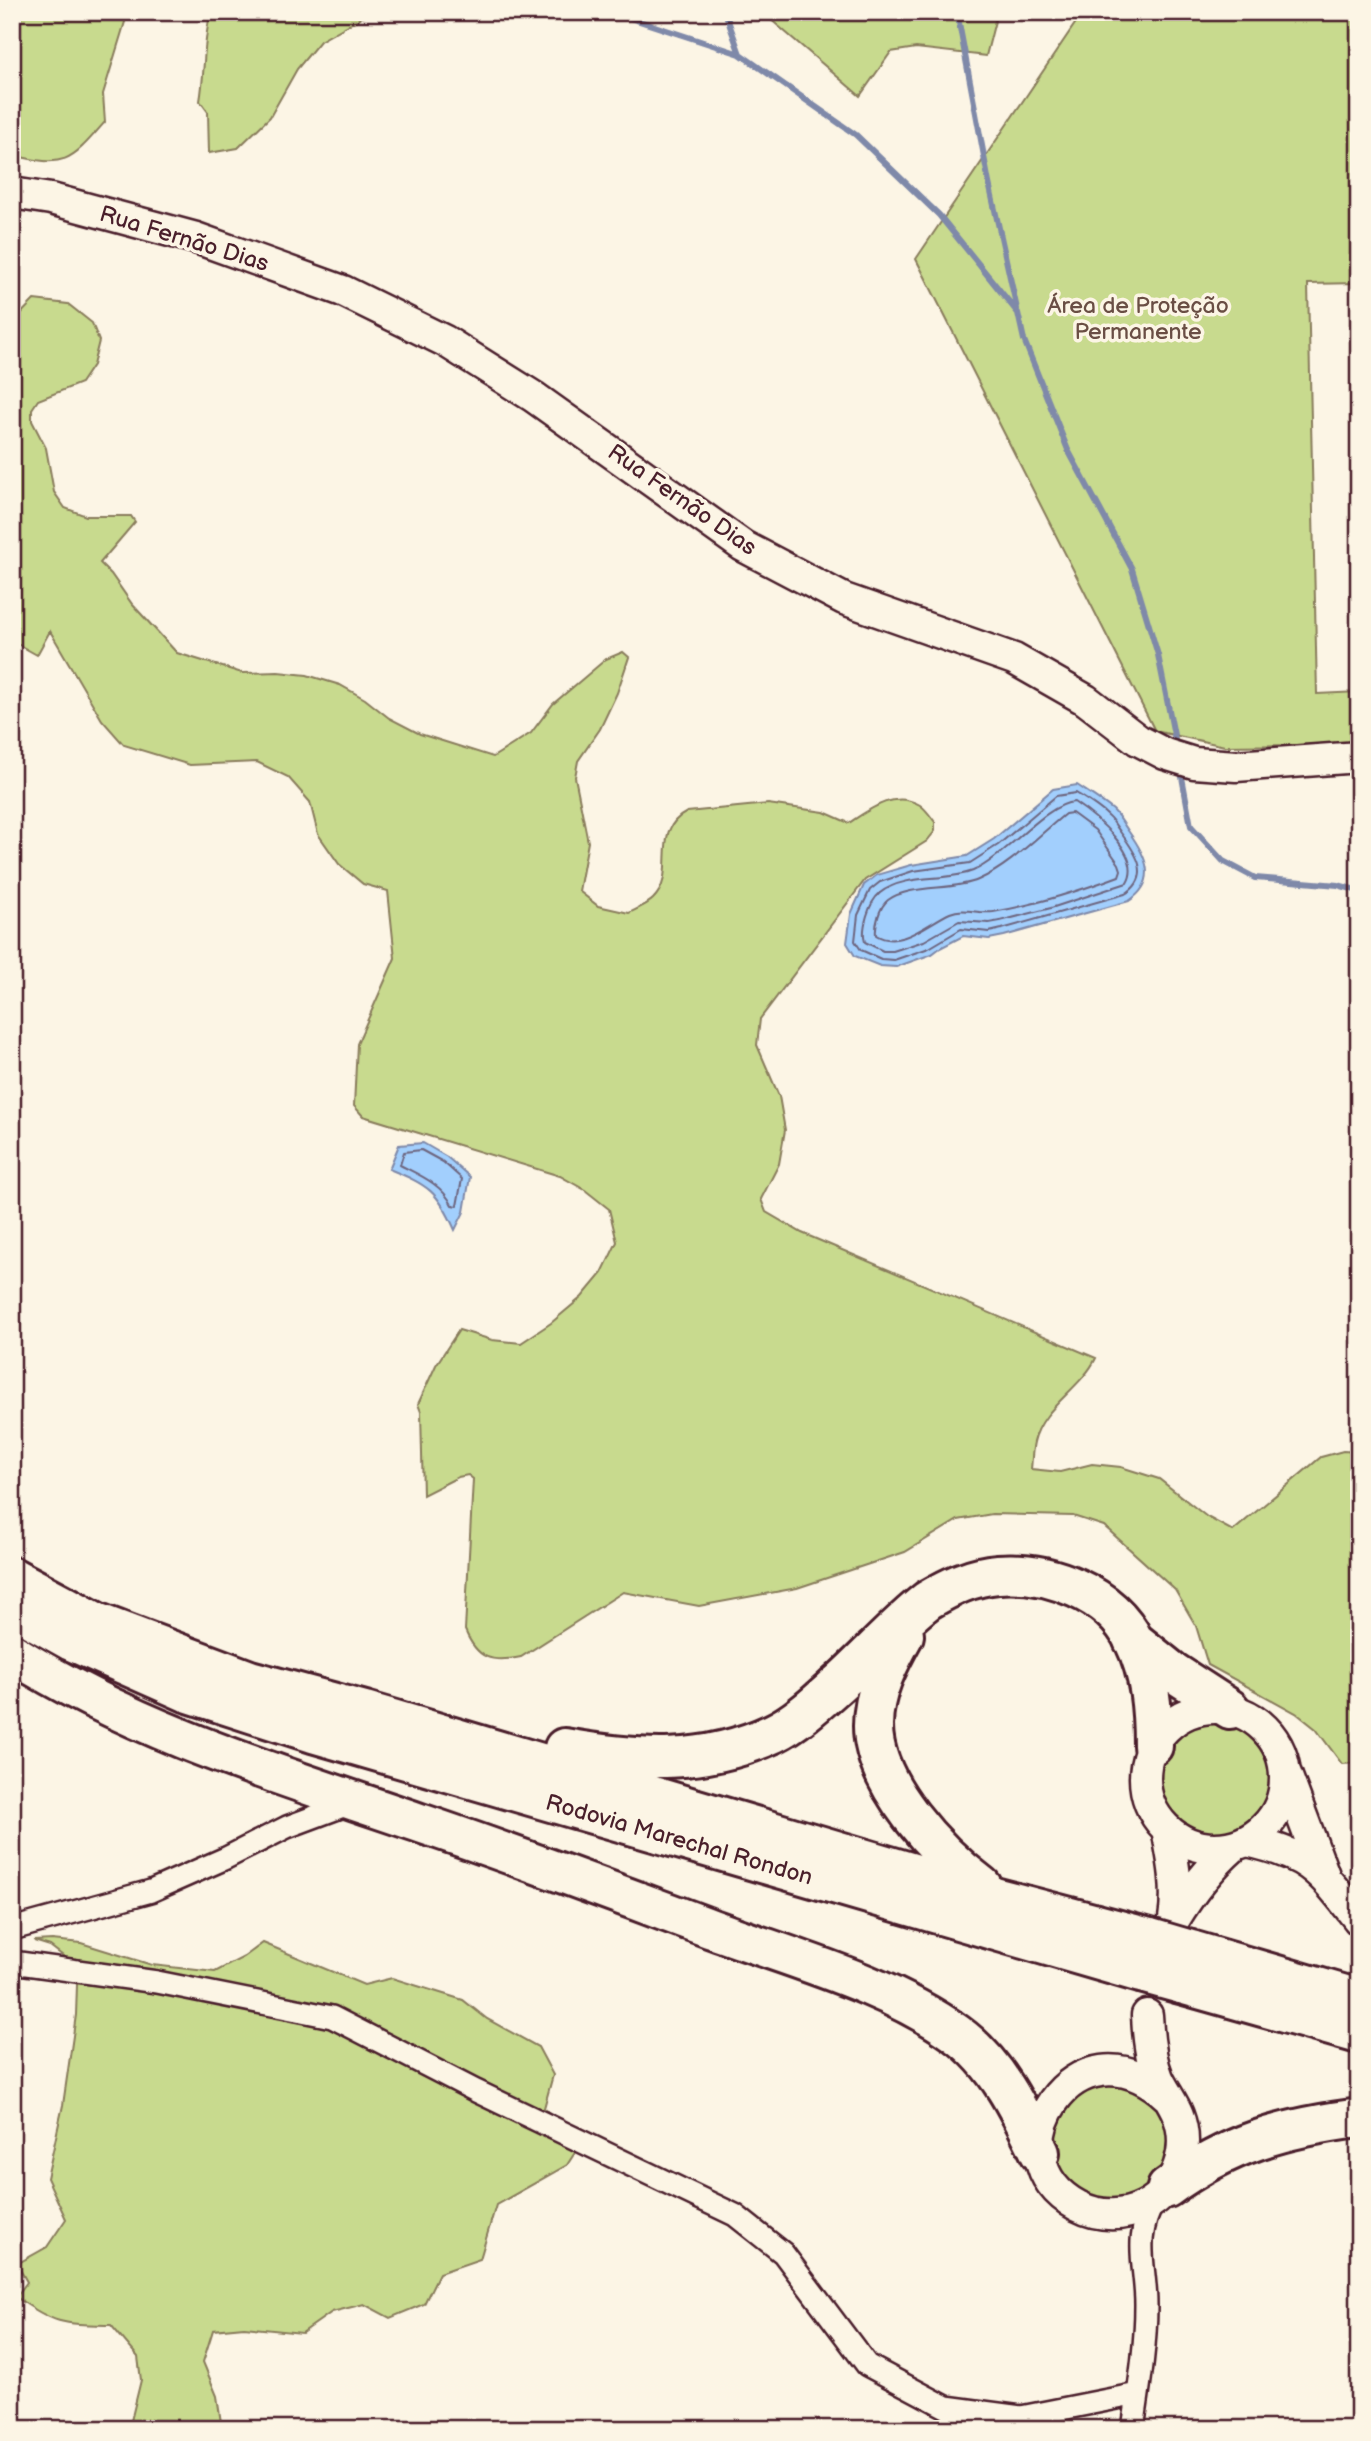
<svg xmlns="http://www.w3.org/2000/svg" width="1371" height="2441" viewBox="0 0 1371 2441" font-family="'Balsamiq Sans',sans-serif">
<rect width="100%" height="100%" fill="#fcf5e5"/>
<filter id="ink" filterUnits="userSpaceOnUse"><feTurbulence type="fractalNoise" baseFrequency=".0143" numOctaves="2"/><feDisplacementMap in="SourceGraphic" scale="14" xChannelSelector="R" yChannelSelector="G"/><feConvolveMatrix kernelMatrix="1 2 1 2 8 2 1 2 1" color-interpolation-filters="sRGB"/></filter>
<g filter="url(#ink)">
<path fill="#c8da8e" stroke="#897c5c" stroke-width="2" d="M12,12H128L103,94L105,122C70,162 66,168 12,155Z
M211,12H371L320,41L297,69L270,117L238,148L209,153L208,112L200,101C205,73 203,39 211,12Z
M762,12H996L997,13L986,56L916,48L891,52L860,96Z
M1083,12H1359V283L1308,284L1317,694L1359,692V744L1225,746L1155,731L916,259Z
M34,300L68,304L92,323L99,341L93,365L81,383L38,400L32,409V421L46,448L54,492L65,508L86,516H131L135,522L100,563L111,574L132,604L177,653L242,673L278,672L307,675L340,685L365,699L389,718L420,734L493,757L531,733L553,704L606,659L623,652L629,657L617,693L600,729L578,761L575,777L588,842L579,891L598,906L629,913C636,909 647,905 653,899C679,874 649,831 687,812L768,804L824,812L849,823C870,809 894,790 920,805C926,809 931,817 935,822V831L927,841L865,880L760,1019L757,1045L779,1096L785,1130L779,1164L761,1199L766,1212L802,1233L1096,1358C1081,1389 1042,1407 1034,1442C1032,1450 1032,1461 1031,1469L1060,1472L1092,1464L1121,1467L1159,1479L1207,1517L1233,1531L1321,1457L1343,1451L1359,1452V1763L1342,1764L1316,1729L1296,1713L1208,1665L1196,1626L1175,1590L1104,1526L1073,1516L992,1514L958,1520L905,1552L797,1588L699,1606L623,1592L521,1657C491,1663 477,1659 465,1630L473,1479L468,1475L458,1477L423,1495L421,1412L418,1404L436,1365L459,1330L492,1340L521,1343L551,1323L582,1297L602,1273L617,1242L609,1209L585,1190L560,1176L363,1116L354,1106L357,1044L395,958L388,891L363,884L339,864L318,834L310,802L288,777L257,762L190,765L124,745L102,720L50,631L37,655L12,641V323Z
M1156 1779a60 60 0 1 1 120 0a60 60 0 1 1-120 0Z
M52,1940L81,1943L152,1965L215,1972L244,1957L263,1943L364,1985L392,1978L463,2000L487,2019L538,2047L553,2075L544,2108L572,2134L576,2151L567,2165L496,2205L480,2259L439,2273L424,2304L390,2318L364,2304L332,2312L302,2333L244,2327L213,2330L203,2362L217,2396L222,2429H129L141,2380L138,2357L111,2325C64,2324 55,2325 16,2297L27,2282L17,2264L47,2247L66,2219L47,2178L63,2105L76,2015L77,1985L71,1962L50,1946L34,1941Z
M1122,2083C1133,2089 1150,2096 1157,2106C1193,2153 1139,2220 1086,2196C1080,2194 1074,2187 1070,2182C1065,2178 1057,2172 1055,2167C1052,2156 1052,2141 1051,2129L1082,2088Z"/>
<path fill="#a2cffd" stroke="#7f89a9" stroke-width="2" d="M1077,785C1089,793 1102,801 1113,810C1119,816 1124,825 1129,832C1146,856 1159,881 1129,901L1004,936L989,939L963,936L940,948L932,954L896,967L880,966L855,956L847,943L851,914L864,885L877,875L911,865L967,856L994,839L1053,789Z
M423,1143L447,1157L470,1177L464,1212L455,1230C438,1191 428,1185 389,1169L399,1145Z"/>
<g fill="none" stroke-linecap="round" stroke-linejoin="round">
<path stroke="#6d657f" stroke-width="2" d="M1076,793C1087,800 1099,807 1108,816C1113,820 1117,828 1121,833C1136,853 1153,877 1125,894L1002,929L989,932L961,929L929,948L894,960L881,959L861,950L855,941L858,915L870,890L880,882L913,871L970,863L998,845L1056,796Z
M1074,802C1095,816 1144,855 1127,883L1051,908L1000,921L989,923L959,921L924,941L893,951H883L865,942C861,929 869,902 880,893C905,873 946,882 973,871C1005,857 1045,804 1074,802Z
M1072,813L1095,830L1119,864L1121,870L1119,876C1079,891 1034,905 993,912C978,914 964,907 950,913C928,923 900,950 876,935C875,925 879,907 888,900C910,884 953,891 978,880C1010,866 1038,836 1065,814Z
M421,1150L443,1162L462,1179L457,1206L452,1205C442,1184 419,1175 400,1165L404,1152Z"/>
<path stroke="#7f89a9" stroke-width="6" d="M546,12L627,17L740,54L856,135L939,215L1018,313L1024,340L1068,450L1132,569L1158,655L1175,740
M725,12L740,54
M957,12L989,183L1017,309
M1182,777L1191,826L1223,861L1255,878L1338,885L1359,891"/>
<g stroke="#4a1f2b" stroke-width="26">
<path id="street" d="M12,1929L151,1891L226,1858L287,1827L354,1802
M12,1962L157,1982L332,2017L476,2091L735,2215L783,2253L867,2365L946,2407L1021,2417L1138,2394
M1133,2429C1139,2388 1146,2346 1146,2305C1146,2265 1132,2239 1155,2200"/>
</g>
<g stroke="#4a1f2b" stroke-width="35">
<path id="secondary" d="M12,193L51,199L196,238L343,291L445,341L534,397L743,546L844,599L1014,659L1086,700L1138,740L1165,754L1194,763L1236,766L1359,757
M1145 1778a70 70 0 1 1 140 0a70 70 0 1 1-140 0Z
M1286,1774L1324,1875
M1247,1841C1311,1855 1320,1871 1359,1920
M1174,1920C1191,1892 1209,1868 1233,1847
M1162,1963C1166,1949 1172,1934 1174,1919C1179,1889 1173,1859 1167,1829
M1147,2015C1148,2037 1150,2058 1158,2078C1164,2091 1173,2102 1178,2115C1191,2149 1177,2189 1145,2206C1124,2217 1099,2217 1078,2206C986,2157 1075,2012 1167,2096"/>
</g>
<g stroke="#4a1f2b" stroke-width="44">
<path id="highway" d="M12,1577L96,1622L250,1680L365,1711L998,1898L1150,1938
M12,1608L71,1641L186,1692L313,1733L1141,1973
M904,1635C888,1664 873,1692 873,1726C873,1785 938,1853 982,1886
M1133,1640L1173,1672L1230,1709
M12,1653C138,1733 283,1776 423,1824C521,1857 618,1894 715,1930C794,1959 888,1984 957,2034C997,2063 1019,2109 1040,2153
M564,1748C639,1761 704,1766 774,1733C797,1722 819,1701 838,1684C868,1657 896,1625 928,1600C950,1587 972,1576 998,1574C1048,1570 1111,1593 1134,1641C1150,1674 1153,1709 1153,1746
M1191,1950L1359,1999
M1181,1984L1359,2034
M1167,2188C1229,2143 1283,2128 1359,2118"/>
</g>
<use href="#street" stroke="#fcf5e5" stroke-width="21"/>
<use href="#secondary" stroke="#fcf5e5" stroke-width="30"/>
<use href="#highway" stroke="#fcf5e5" stroke-width="38"/>
<g stroke="#4a1f2b" stroke-width="44" stroke-linecap="butt">
<path id="highway-bridge" d="M1150,1938L1191,1950
M1141,1973L1181,1984"/>
</g>
<use href="#highway-bridge" stroke="#fcf5e5" stroke-width="38"/>
</g>
</g>
<g text-anchor="middle" dominant-baseline="central" stroke-width="7" stroke-linejoin="round" paint-order="stroke">
<g font-size="23" fill="#4a1f2b" stroke="#fcf5e5">
<text transform="translate(184 239) rotate(17)">Rua Fernão Dias</text>
<text transform="translate(682 500) rotate(35)">Rua Fernão Dias</text>
<text transform="translate(679 1840) rotate(16)">Rodovia Marechal Rondon</text>
</g>
<g font-size="23" fill="#6a4e44" stroke="#fcf5e5">
<text x="1138" y="306">Área de Proteção<tspan x="1138" dy="26">Permanente</tspan></text>
</g>
</g>
<rect width="1371" height="2441" fill="none" stroke="#fcf5e5" stroke-width="42"/>
<rect x="21" y="21" width="1329" height="2399" fill="none" stroke="#4a1f2b" stroke-width="2.5" filter="url(#ink)"/>
</svg>
